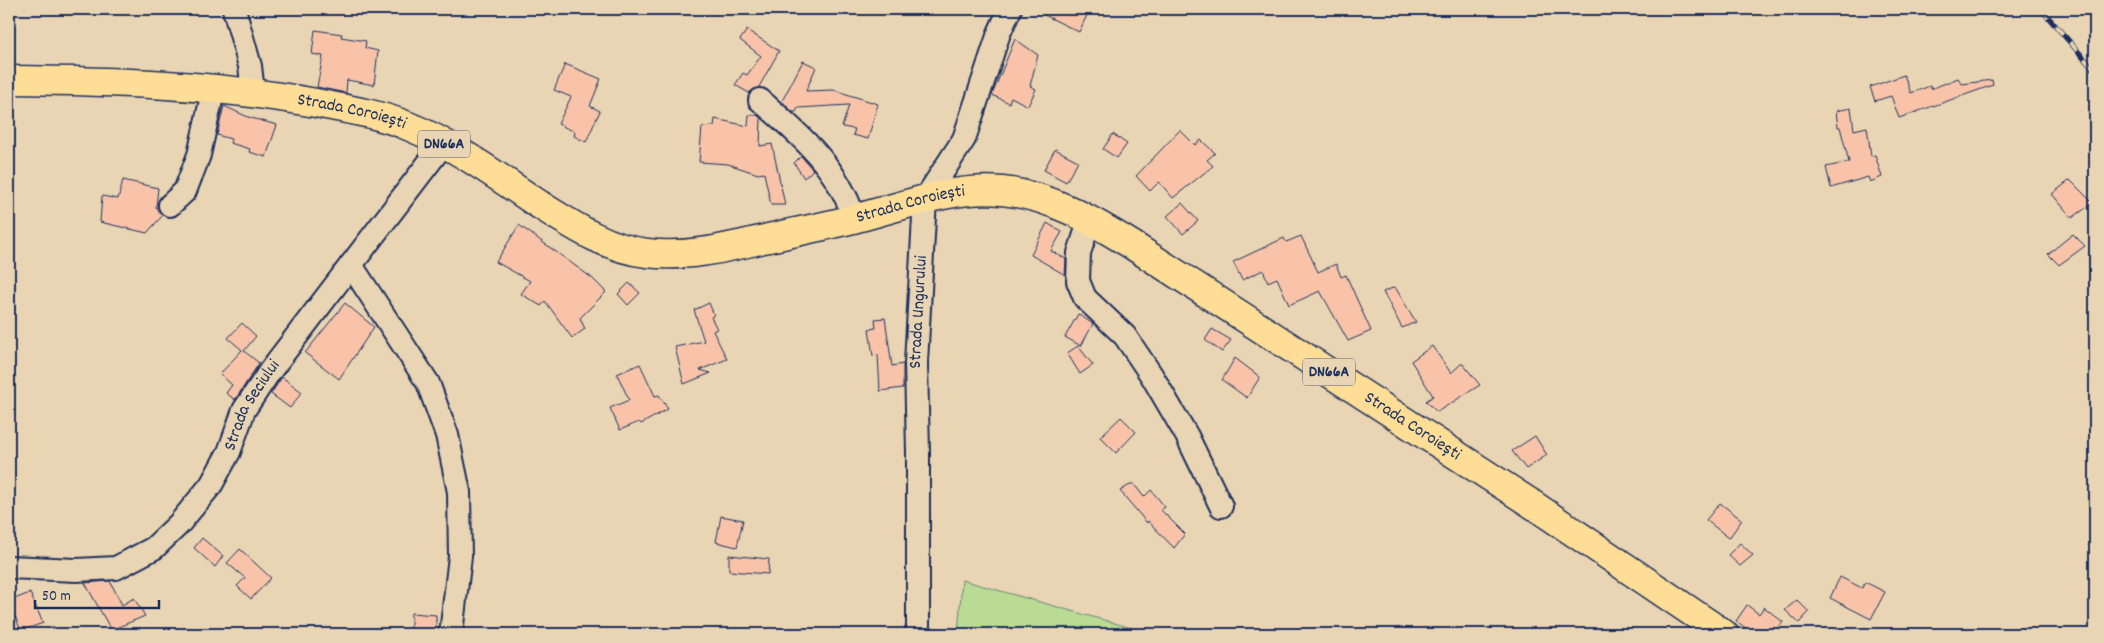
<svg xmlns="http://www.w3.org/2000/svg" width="2104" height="643" viewBox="0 0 2104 643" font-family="Dekko,sans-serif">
<rect width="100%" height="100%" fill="#e9d5b3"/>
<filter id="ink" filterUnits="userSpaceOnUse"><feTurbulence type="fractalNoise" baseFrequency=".02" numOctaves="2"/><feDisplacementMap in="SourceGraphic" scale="10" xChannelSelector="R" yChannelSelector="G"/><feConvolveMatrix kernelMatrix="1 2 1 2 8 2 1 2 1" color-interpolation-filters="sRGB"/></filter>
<g filter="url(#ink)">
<path fill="#badb94" stroke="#6a8579" d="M962,580L1153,634H958Z"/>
<path fill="#f8c3a9" stroke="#1b2f5e" d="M1032,9H1090L1079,32Z
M315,30L342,34L341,37L366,41L365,48L378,51L374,85L347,80L346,93L317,87L323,56L312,54Z
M747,30L779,51L759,87L749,93L735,85L743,73L747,75L761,56L740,40Z
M1015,39L1038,55L1030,86L1036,89L1028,106L1011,97L1009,103L992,95Z
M803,61L816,67L806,91L834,90L878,104L868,139L853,135L855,129L842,127L849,105L798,108L796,112H793L782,101Z
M565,64L601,79L590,106L600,111L586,142L574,136L575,132L558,124L571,97L554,90Z
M1904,75L1911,93L1930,86L1931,89L1958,78L1962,84L1992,80L1993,85L1899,118L1891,96L1875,101L1870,87Z
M224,106L248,117L277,125L266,157L249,152L250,149L230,143L231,139L217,135Z
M1851,108L1854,130L1867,127L1871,156L1875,155L1882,177L1870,182L1868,177L1831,188L1826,167L1849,162L1840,127H1838L1836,111Z
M749,115H757L761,119L760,146L772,144L785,205H771L764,173L758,174L728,164L699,162L702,127L714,126L715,119L748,126Z
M1180,130L1195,145L1201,140L1215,153L1207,160L1213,166L1173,198L1159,182L1150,191L1136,176Z
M1113,134L1127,144L1117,158L1103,149Z
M1055,149L1078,161L1066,182L1044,170Z
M801,156L813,170L804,178L794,163Z
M123,180L158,188L156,207L163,215L147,233L100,222L102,196L118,199Z
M2070,180L2093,203L2072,218L2052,194Z
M1182,203L1198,221L1183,234L1167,216Z
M1047,223L1062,232L1051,251L1066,259L1065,275L1031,255Z
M519,225L592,278L606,292L580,318L585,329L572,338L545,301L541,306L521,294L530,281L496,262Z
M2073,234L2085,246L2059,265L2048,254Z
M1301,236L1318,272L1336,264L1341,277L1346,275L1371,331L1348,341L1320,291L1289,305L1277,278L1268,282L1263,270L1242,280L1233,262L1284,238L1286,242Z
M629,283L640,293L628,305L618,294Z
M1395,287L1416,322L1402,328L1383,292Z
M345,303L374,327L339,379L305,353Z
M709,303L714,315L711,317L717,329L713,331L727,359L700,370L711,373L684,384L675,347L704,341L694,310Z
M1078,314L1093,324L1081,346L1065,337Z
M885,318L892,366L903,364V388L880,391L878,355L873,356L869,329L876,328L875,319Z
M242,323L256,336L244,351L259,363L235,400L226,393L232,385L220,374L242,350L228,338Z
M1212,329L1231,340L1222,352L1205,340Z
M1078,346L1093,365L1080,374L1067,353Z
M1432,346L1451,373L1462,363L1480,385L1437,412L1426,401L1433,396L1411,361Z
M1235,358L1260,377L1247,398L1222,380Z
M640,364L655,396L659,395L668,409L641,424L639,422L620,430L610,408L629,400L617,374Z
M282,377L302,392L290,408L271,394Z
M1121,417L1136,432L1116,453L1100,437Z
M1535,436L1547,455L1526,469L1512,451Z
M1133,483L1144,497L1151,490L1165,507L1161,510L1185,534L1174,548L1148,521L1147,523L1120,491Z
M1720,503L1742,520L1729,538L1706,520Z
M721,516L743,520L737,547L716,542Z
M202,538L223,556L215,567L194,548Z
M1740,543L1753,555L1740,566L1728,555Z
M240,549L271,578L251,599L237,586L245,578L227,563Z
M729,555L769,559L768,574L729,571Z
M1840,577L1862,588L1865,582L1885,592L1871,619L1830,598Z
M110,581L122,605L134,598L145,616L111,630L85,583Z
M30,593L43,623L21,631L9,601Z
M1797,600L1809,612L1799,623L1785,610Z
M1747,605L1759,614L1764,607L1783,622L1774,634H1754L1736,621Z
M411,613L436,615V634H411Z"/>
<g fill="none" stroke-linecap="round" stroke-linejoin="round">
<g stroke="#1b2f5e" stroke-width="26">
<g id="minor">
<path d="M234,9L250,66L253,92"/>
<path d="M760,100C799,134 838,167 854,218"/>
<path d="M170,205L185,191L199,155L214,87"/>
<path d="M1090,219L1079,253L1078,281L1085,298L1125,336L1152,376L1187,436L1221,506"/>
<path d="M351,265L428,383L447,435L459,492L460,556L451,634"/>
<path id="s1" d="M9,567L76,570L116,568L154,548L179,524L211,485L229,452L244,410L270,371L444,143"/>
<path id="s2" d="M918,634V453L916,363L925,199L964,139L999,33L1010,9"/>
</g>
</g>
<g stroke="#1b2f5e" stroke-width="31">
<g id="major">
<path id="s3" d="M9,80C112,81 214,84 316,103C347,109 379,114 408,126C455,145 498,177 540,205C572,225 608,249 647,253C687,258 726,248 764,239C795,232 826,226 857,218C904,206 953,186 1002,191C1049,195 1092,220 1132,245L1529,502L1724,634"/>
</g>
</g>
<use href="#minor" stroke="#e9d5b3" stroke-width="22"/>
<use href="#major" stroke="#fedd96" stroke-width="28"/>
<g stroke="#1b2f5e" stroke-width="5.5">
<path id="rail" d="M2041,9L2095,71"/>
</g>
<use href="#rail" stroke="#e9d5b3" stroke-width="4" stroke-dasharray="11" stroke-linecap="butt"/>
</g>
</g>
<g text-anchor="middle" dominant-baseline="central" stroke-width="4.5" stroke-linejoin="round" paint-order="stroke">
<g fill="#e9d5b3" stroke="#596178" stroke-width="1">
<rect x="418" y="130.5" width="52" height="27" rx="4"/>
<rect x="1303" y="358.5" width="52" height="27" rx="4"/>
</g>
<g font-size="16" font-weight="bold" fill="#1b2f5e">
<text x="444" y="144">DN66A</text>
<text x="1329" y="372">DN66A</text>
</g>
<g font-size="18" fill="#1b2f5e" stroke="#e9d5b3">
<text stroke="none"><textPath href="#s3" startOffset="345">Strada Coroiești</textPath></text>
<text stroke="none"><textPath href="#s3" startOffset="945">Strada Coroiești</textPath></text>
<text stroke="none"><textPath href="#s2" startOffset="322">Strada Ungurului</textPath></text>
<text stroke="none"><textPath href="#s1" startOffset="325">Strada Seciului</textPath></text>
<text stroke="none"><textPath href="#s3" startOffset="1514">Strada Coroiești</textPath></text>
</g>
</g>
<rect width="2104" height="643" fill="none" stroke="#e9d5b3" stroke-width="30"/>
<rect x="15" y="15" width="2074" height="613" fill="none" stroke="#1b2f5e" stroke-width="2" filter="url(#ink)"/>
<path d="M35 600v8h124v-8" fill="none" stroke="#1b2f5e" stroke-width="2.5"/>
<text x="42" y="600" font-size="15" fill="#1b2f5e" stroke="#e9d5b3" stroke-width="4" paint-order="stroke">50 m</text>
</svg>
